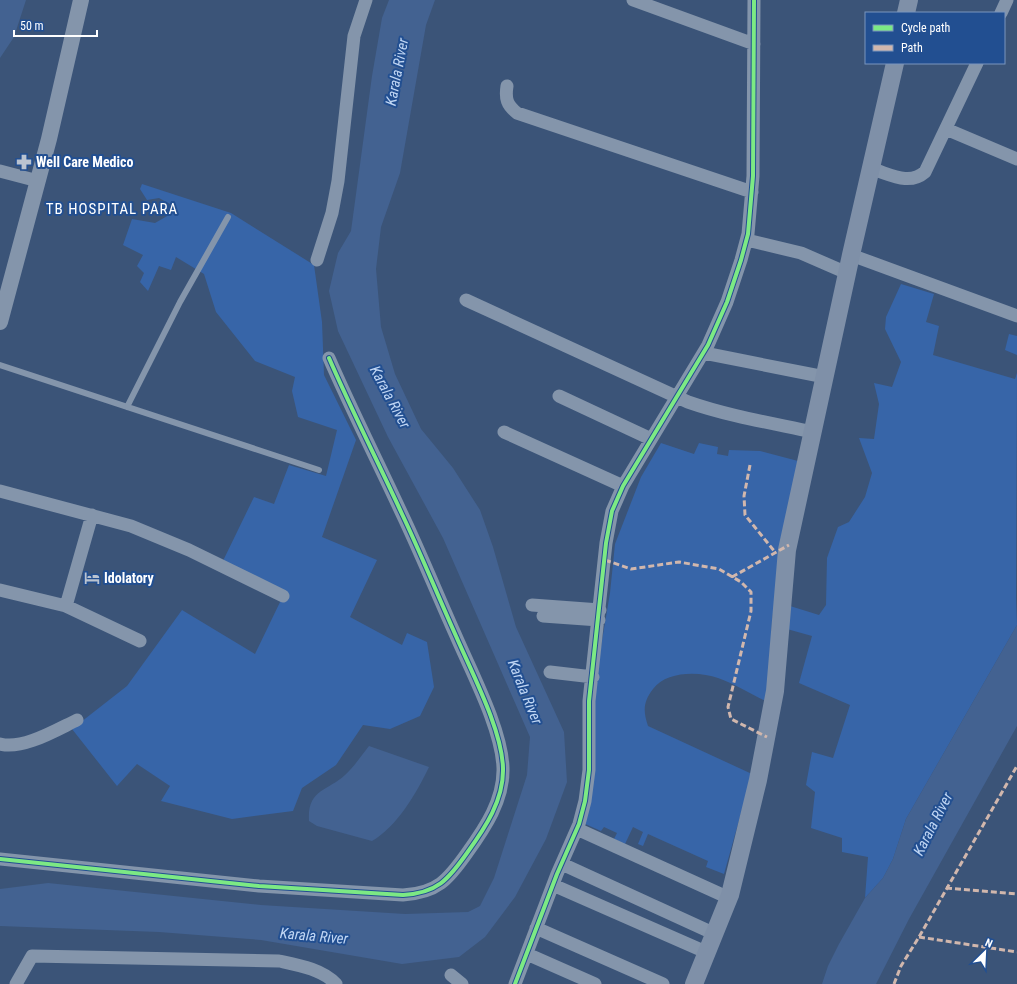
<svg xmlns="http://www.w3.org/2000/svg" width="1017" height="984" viewBox="0 0 1017 984" font-family="'Roboto Condensed',sans-serif">
<rect width="100%" height="100%" fill="#3b5478"/>
<path fill="#3765a8" d="M142,184L231,213L314,265L322,322L324,375L356,440L322,537L377,560L350,617L402,645L407,633L427,642L434,687L420,716L390,729L363,725L336,765L302,788L293,811L232,819L161,801L170,786L137,764L117,786L72,729L127,686L182,610L255,654L282,598L221,565L254,497L274,504L289,465L326,476L337,430L298,417L292,391L295,377L255,361L216,312L204,274L176,257L171,270L159,266L148,291L140,282L144,273L137,266L143,255L123,245L132,219L155,223L169,215L170,204L159,198L147,200L140,189Z
M901,284L934,294L926,322L939,326L933,355L1015,379L1017,373L1016,598L1017,625L906,819L893,859L883,878L865,898L868,857L842,852V838L811,828L815,792L806,785L812,752L833,758L850,705L799,683L812,636L787,629L790,606L819,615L826,605L827,558L838,527L849,522L865,497L872,473L859,438L874,439L879,404L874,383L892,387L901,362L885,329L886,317Z
M1009,334L1017,336V355L1005,350Z
M661,443L694,454L699,443L718,447L717,454L728,456L729,450L760,451L798,461L783,545L772,620L768,702C752,695 735,684 718,678C699,671 666,671 653,689C643,702 643,711 648,726L752,774L724,874L706,867L708,861L648,834L643,846L638,844L643,832L633,827L625,844L614,839L617,833L604,827L601,831L583,823L592,700L610,593L615,544L641,477Z"/>
<path fill="#436291" d="M0,0H26L14,37L0,58Z
M389,0H435L426,25L400,173L381,227L376,269L381,327L395,374L421,429L453,468L480,510L493,547L516,627L564,732L567,782L546,839L515,897L485,937L459,957L402,964L261,940L159,932L0,926V889L48,883L261,905L405,914L468,912L480,906L494,878L527,775L530,737L443,538L388,437L338,331L329,291L338,253L351,231L372,76L382,18Z
M1017,625V726L909,919L876,984H822L828,966L839,944L865,898L883,878L893,859L906,819Z
M369,746L429,767C417,792 397,827 372,841L317,826L309,821C307,789 328,791 345,775C354,767 361,756 369,746Z"/>
<g fill="none" stroke-linecap="round" stroke-linejoin="round">
<path stroke="#8495ab" stroke-width="6" d="M0,365L319,470
M127,407L180,302L228,217"/>
<path stroke="#8495ab" stroke-width="13" d="M633,0L754,44
M1001,13L1007,0
M507,86C505,99 507,105 517,113L752,192
M946,129L1017,159
M872,169C890,174 909,186 925,172L977,63
M0,171L38,181
M747,240L801,253L847,273
M851,255L1017,316
M317,260L332,213L338,181L354,36L366,0
M466,300L688,402C728,416 771,423 813,432
M704,353L825,377
M559,396L651,439
M504,432L623,486
M0,491L131,526L189,550L283,596
M0,590L66,606L140,641
M532,605L600,610
M66,606L92,515
M543,616L599,620
M550,672L593,677
M0,744C23,750 56,730 77,720
M577,829L729,898
M0,859L259,886L403,895C437,893 448,880 467,853C485,828 504,800 503,768C502,730 472,673 456,636C438,596 421,554 402,514C378,462 352,411 329,358
M562,864L715,934
M553,885L708,953
M536,928L663,984
M527,954L595,984
M451,975L462,984
M16,984L32,956L279,961C298,965 322,969 336,984
M515,984L557,874L579,824L585,801L589,770V701L606,543L612,511L623,486L708,345L727,302L741,260L748,234L753,176L754,0"/>
<path stroke="#8495ab" stroke-width="16" d="M0,322L49,139L81,0"/>
<path stroke="#7f90a8" stroke-width="18" d="M906,13L909,0
M694,984L730,895L758,780L775,691L787,550L851,255L895,63"/>
<path stroke="#d1b7ad" stroke-width="3" stroke-dasharray="6 3" stroke-linecap="butt" d="M750,465L744,496L745,515L775,552
M605,560L631,569L679,562L719,569L741,582L751,592V611L728,707L731,719L767,737
M732,577L789,545
M946,888L1017,894
M919,937L1017,952
M894,984L901,966L919,937L1017,766"/>
<g stroke="#224f91" stroke-width="6">
<path id="cycleway" d="M0,859L259,886L403,895C437,893 448,880 467,853C485,828 504,800 503,768C502,730 472,673 456,636C438,596 421,554 402,514C378,462 352,411 329,358
M515,984L557,874L579,824L585,801L589,770V701L606,543L612,511L623,486L708,345L727,302L741,260L748,234L753,176L754,0"/>
</g>
<use href="#cycleway" stroke="#7ce984" stroke-width="4"/>
</g>
<defs>
<g id="pharmacy-bare" transform="scale(1.2)"><path d="M-2-6h4v4h4v4h-4v4h-4v-4h-4v-4h4Z" fill="#bac3d0" stroke="#224f91" stroke-width="2.5" paint-order="stroke"/></g>
<g id="hotel-bare" transform="scale(1.2)"><path d="M-6-4.5h1.5V1H6V5H4.5V3h-9V5H-6ZM-4 0a1.8 1.8 0 1 1 3.6 0ZM.5 0V-2.5h3Q6-2.5 6 0Z" fill="#bac3d0" stroke="#224f91" stroke-width="2.5" paint-order="stroke"/></g>
</defs>
<g fill-rule="evenodd">
<use href="#pharmacy-bare" x="24" y="162"/>
<use href="#hotel-bare" x="92" y="578"/>
</g>
<g text-anchor="middle" dominant-baseline="central" stroke-width="4" stroke-linejoin="round" paint-order="stroke">
<g font-size="14" font-weight="bold" fill="#fff" stroke="#224f91" text-anchor="start">
<text x="36" y="162">Well Care Medico</text>
<text x="104" y="578">Idolatory</text>
</g>
<g font-size="15" font-style="italic" fill="#c0d6f4" stroke="#224f91">
<text transform="translate(397 72) rotate(-79)">Karala River</text>
<text transform="translate(390 397) rotate(62)">Karala River</text>
<text transform="translate(525 692) rotate(68)">Karala River</text>
<text transform="translate(933 824) rotate(-63)">Karala River</text>
<text transform="translate(314 936) rotate(5)">Karala River</text>
</g>
<g font-size="15" letter-spacing="1" fill="#fff" stroke="#224f91">
<text x="112" y="209">TB HOSPITAL PARA</text>
</g>
</g>
<rect x="865" y="12" width="140" height="52" fill="#224f91" stroke="#7a95bd"/>
<rect x="873" y="25" width="20" height="6" fill="#7ce984" stroke="#7a95bd"/>
<text x="901" y="32" font-size="12" fill="#ffffff">Cycle path</text>
<rect x="873" y="45" width="20" height="6" fill="#d1b7ad" stroke="#7a95bd"/>
<text x="901" y="52" font-size="12" fill="#ffffff">Path</text>
<g transform="translate(985 952) rotate(24)" stroke="#224f91" stroke-width="3" paint-order="stroke">
<path d="M0-3L7 15L0 10L-7 15Z" fill="#ffffff"/>
<text y="-6" font-size="11" font-weight="bold" text-anchor="middle" fill="#ffffff">N</text>
</g>
<path d="M14 30v6h83v-6" fill="none" stroke="#ffffff" stroke-width="2"/>
<text x="20" y="30" font-size="12" fill="#ffffff" stroke="#224f91" stroke-width="3" paint-order="stroke">50 m</text>
</svg>
